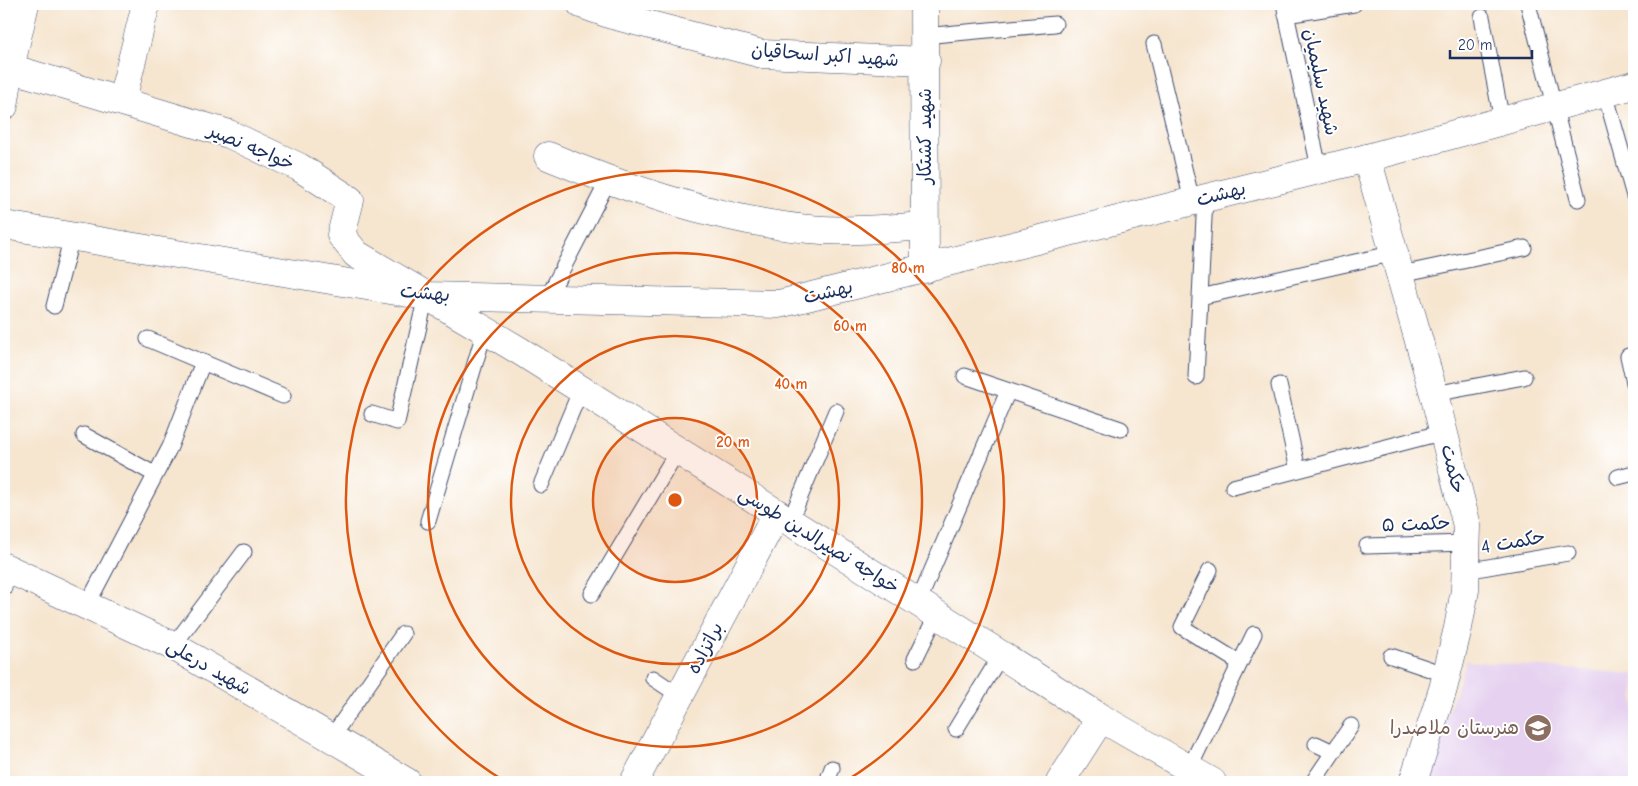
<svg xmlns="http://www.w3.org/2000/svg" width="1638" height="786" viewBox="0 0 1638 786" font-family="'Comic Neue','Playpen Sans Arabic',sans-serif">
<rect width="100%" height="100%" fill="#fff"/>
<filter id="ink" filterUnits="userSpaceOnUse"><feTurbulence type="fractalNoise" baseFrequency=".02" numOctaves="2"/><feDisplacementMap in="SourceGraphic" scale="10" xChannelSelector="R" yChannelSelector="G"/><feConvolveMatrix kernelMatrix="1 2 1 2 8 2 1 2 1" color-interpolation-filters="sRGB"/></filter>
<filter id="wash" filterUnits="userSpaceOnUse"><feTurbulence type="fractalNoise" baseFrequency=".0096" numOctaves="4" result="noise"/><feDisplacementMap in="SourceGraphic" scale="20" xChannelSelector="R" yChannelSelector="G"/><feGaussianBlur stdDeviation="1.12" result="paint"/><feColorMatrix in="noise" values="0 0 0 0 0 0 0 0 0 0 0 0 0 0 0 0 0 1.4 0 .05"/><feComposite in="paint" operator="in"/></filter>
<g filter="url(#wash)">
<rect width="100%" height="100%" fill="#f6e5cf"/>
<path fill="#e6d2f0" d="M1466,661L1634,674V782H1424Z"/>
</g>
<g filter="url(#ink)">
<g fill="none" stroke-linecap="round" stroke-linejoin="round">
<g stroke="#3c4a6f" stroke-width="17">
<path id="lane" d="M1284,4L1319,168
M1528,4L1578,199
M1286,15L1354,4
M1482,17L1502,121
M923,36L1055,24
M1154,44L1192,201
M1605,93L1634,196
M1401,274L1524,248
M548,297L608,181
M1200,297L1395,253
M54,306L72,236
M148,339L283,396
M1628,356L1634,383
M965,376L1121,429
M1196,377L1205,198
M1279,385L1298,470
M1434,394L1524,377
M372,414L397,422L426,296
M84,435L154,474
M1618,477L1634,473
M541,485L581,389
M1233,487L1444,432
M428,521L485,330
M790,521L836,411
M1367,546L1466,543
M1210,570L1182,627L1240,663
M1465,571L1568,553
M4,588L7,569
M592,594L678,450
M918,603L1008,391
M87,605L170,447L203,362
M173,646L244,552
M1391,656L1447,675
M915,659L937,614
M653,678L680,696
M956,729L1001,655
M331,738L403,634
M1316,744L1333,752
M1189,769L1254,634
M827,782L832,768
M1313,782L1351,726"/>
</g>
<g stroke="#3c4a6f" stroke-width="29">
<path id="street" d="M581,4L612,15L762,54L926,61
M924,4L925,269
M10,68L229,134L299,167L350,200L341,235L356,254L520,351L1101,718L1212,782
M122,100L146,4
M4,106L10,68L25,4
M548,156C632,191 732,224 822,230C856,232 891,228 925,226
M1367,158L1434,394L1467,526L1465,590L1458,628L1443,689L1413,782
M4,567L173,646L407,782
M634,782L777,513
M1060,782L1101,718"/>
</g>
<g stroke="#3c4a6f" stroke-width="29">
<path id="secondary" d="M4,225L426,296L779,304L1367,158L1634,85"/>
</g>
<use href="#lane" stroke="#fff" stroke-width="15"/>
<use href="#street" stroke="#fff" stroke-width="28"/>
<use href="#secondary" stroke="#fff" stroke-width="28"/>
</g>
</g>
<circle cx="675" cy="500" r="82" fill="#de5710" fill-opacity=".12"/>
<g fill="none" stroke="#de5710" stroke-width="2.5">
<circle cx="675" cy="500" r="82"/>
<circle cx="675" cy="500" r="164"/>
<circle cx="675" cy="500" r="247"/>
<path d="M506 782A329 329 0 1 1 844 782"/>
</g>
<defs>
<g id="school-disc" transform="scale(1.4375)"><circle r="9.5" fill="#8d6e63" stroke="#fff"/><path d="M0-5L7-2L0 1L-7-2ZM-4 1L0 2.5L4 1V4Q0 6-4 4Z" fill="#fff"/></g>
</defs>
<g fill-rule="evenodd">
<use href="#school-disc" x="1538" y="728"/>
</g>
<g text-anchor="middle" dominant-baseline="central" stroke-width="4" stroke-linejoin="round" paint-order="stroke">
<g font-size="19" fill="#1b2f5e" stroke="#fff">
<text transform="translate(825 55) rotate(4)">شهید اکبر اسحاقیان</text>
<text transform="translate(1321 82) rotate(78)">شهید سلیمیان</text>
<text transform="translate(925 136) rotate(-90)">شهید کشتکار</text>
<text transform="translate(251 147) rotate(23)">خواجه نصیر</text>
<text transform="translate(1221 194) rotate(-14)">بهشت</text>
<text transform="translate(828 292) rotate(-13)">بهشت</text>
<text transform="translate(425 293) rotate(5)">بهشت</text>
<text transform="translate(1453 469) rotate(76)">حکمت</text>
<text transform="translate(1416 524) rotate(-2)">حکمت ۵</text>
<text transform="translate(819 540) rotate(32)">خواجه نصیرالدین طوسی</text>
<text transform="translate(1513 542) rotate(-10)">حکمت 4</text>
<text transform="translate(705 648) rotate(-62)">براتزاده</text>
<text transform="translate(209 667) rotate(30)">شهید درعلی</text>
</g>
<g font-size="19" fill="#785e54" stroke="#fff" text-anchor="end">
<text x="1519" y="728">هنرستان ملاصدرا</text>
</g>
</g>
<circle cx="675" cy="500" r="8" fill="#de5710" stroke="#fff" stroke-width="2.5"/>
<g font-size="15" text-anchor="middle" font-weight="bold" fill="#de5710" stroke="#fff" stroke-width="4" stroke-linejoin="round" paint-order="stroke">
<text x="908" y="273">80 m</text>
<text x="850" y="331">60 m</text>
<text x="791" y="389">40 m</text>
<text x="733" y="447">20 m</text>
</g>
<rect width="1638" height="786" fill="none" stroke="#fff" stroke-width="20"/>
<path d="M1450 50v8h82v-8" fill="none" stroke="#1b2f5e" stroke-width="2.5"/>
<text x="1458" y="50" font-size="15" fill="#1b2f5e" stroke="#ffffff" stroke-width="4" paint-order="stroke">20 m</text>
</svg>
